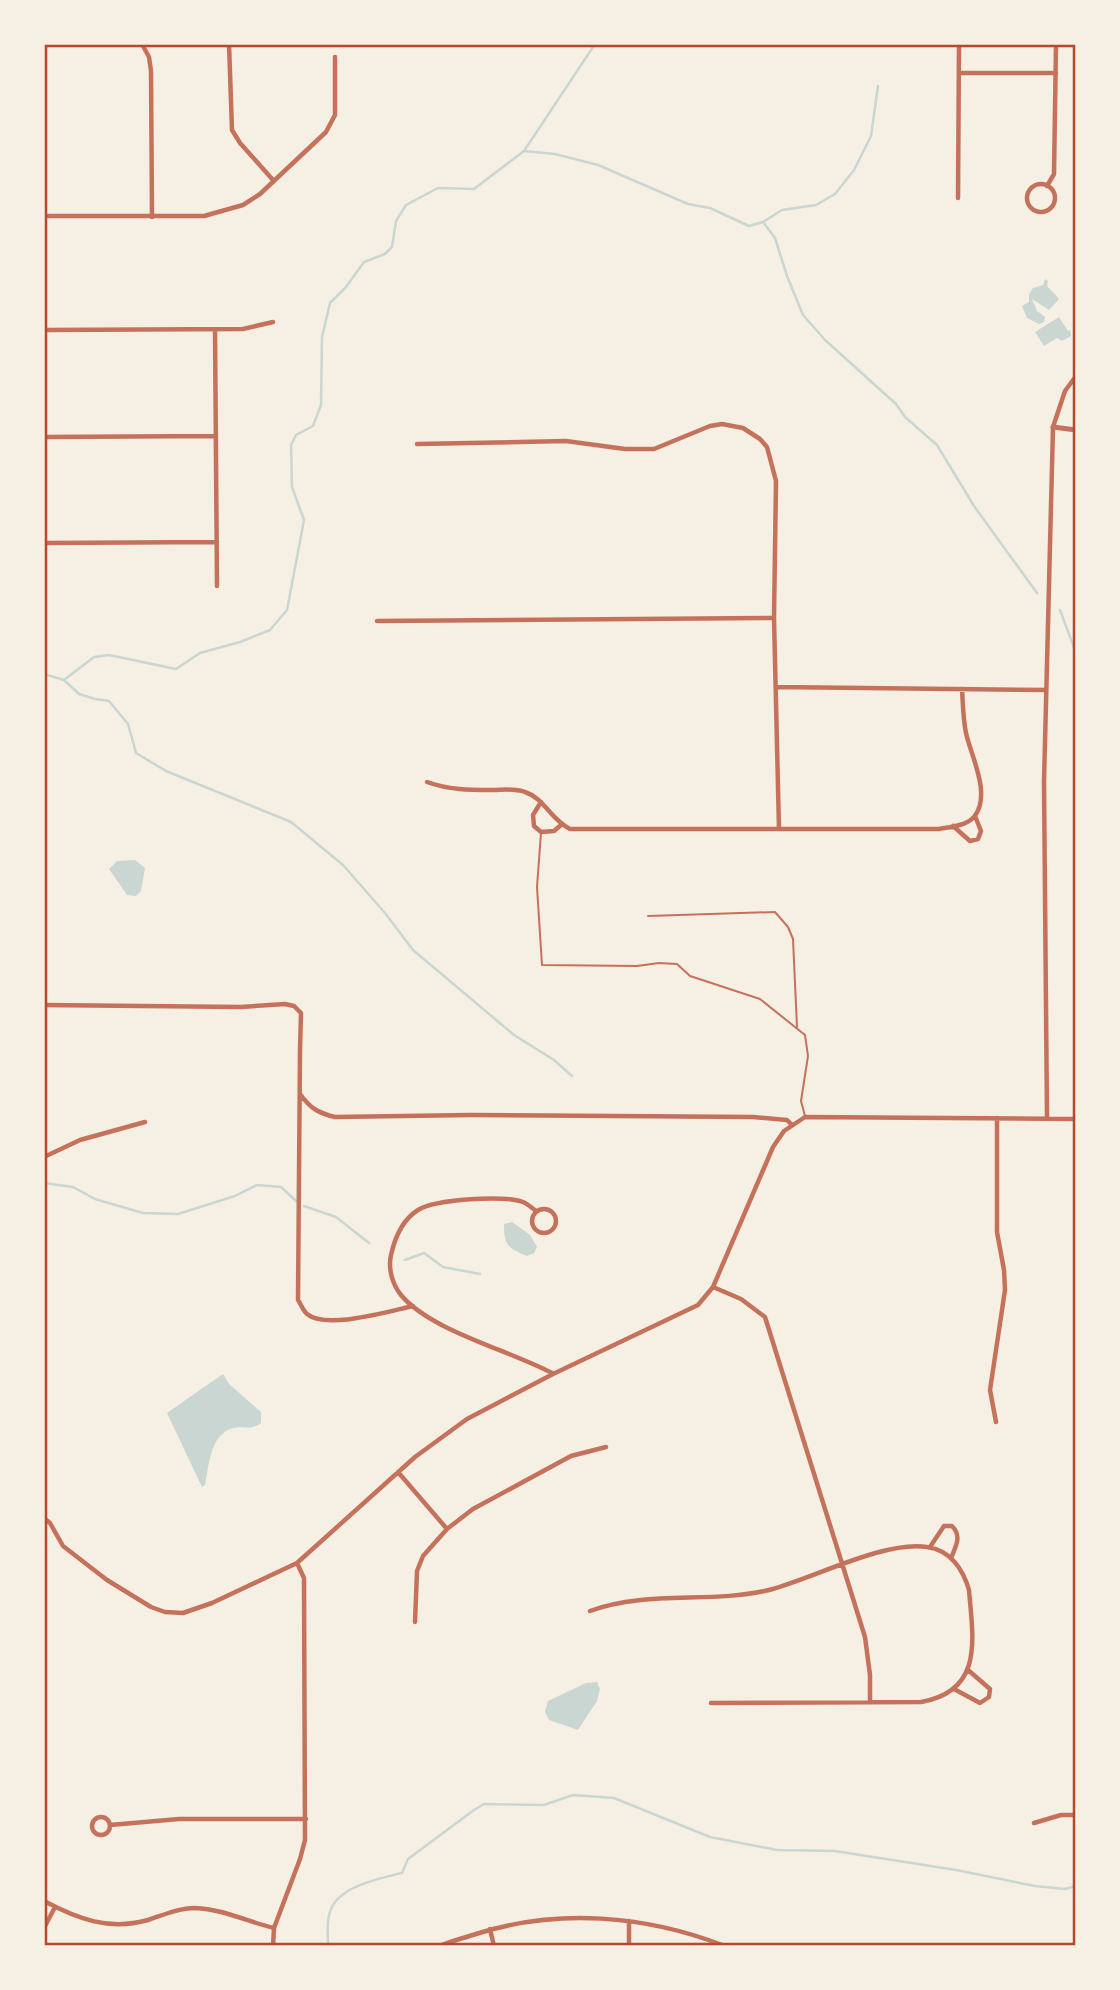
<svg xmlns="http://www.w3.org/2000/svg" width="1120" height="1990" viewBox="0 0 1120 1990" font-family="'PT Serif',serif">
<rect width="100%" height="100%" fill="#f6efe4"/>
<path fill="#c9d6d2" d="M1045,279L1048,281L1047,286L1059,299L1049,310L1032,299L1037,311L1045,317L1044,322L1039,324L1027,318L1022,306L1029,302V294L1033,288L1043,285Z
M1059,317L1068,331L1070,330L1071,336L1062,341L1057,338L1044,346L1035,332Z
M135,860L145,868L141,891L136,896L127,895L109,869L117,861Z
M512,1222L530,1235L537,1247L534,1253L527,1256C508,1248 504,1246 504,1224Z
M223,1374L229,1384L261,1412V1423C252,1430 244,1426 234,1428C210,1433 209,1466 205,1485L202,1487L167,1413Z
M597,1682L600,1689L597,1701L578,1730L549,1720L545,1712L548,1701L586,1683Z"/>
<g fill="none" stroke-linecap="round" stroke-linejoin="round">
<path stroke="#c9d6d2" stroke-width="2.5" d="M524,151L555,154L598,165L688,204L710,208L749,226L763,222L782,210L816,205L835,194L854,170L871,136L878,86
M763,222L775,238L787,276L803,315L825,340L896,404L905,417L937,445L974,506L1037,593
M1060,610L1076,653
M44,674L64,680L79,694L95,699L109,701L128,724L136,753L166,771L291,822L343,865L385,913L413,950L514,1035L554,1060L572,1076
M64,680L94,657L109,655L176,669L200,653L240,642L270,630L287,610L304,520L292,487L291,445L296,435L313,426L321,405L322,337L330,303L346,287L364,262L385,254L392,247L396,221L406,205L438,188L474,189L524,151L595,44
M44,1183L73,1187L95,1199L143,1213L178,1214L235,1196L257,1185L281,1187L296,1201
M304,1206L336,1217L369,1243
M405,1260L424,1253L443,1267L480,1274
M328,1946C328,1934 326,1918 332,1907C342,1886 381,1878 402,1873L408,1859L474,1810L484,1804L544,1805L573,1795L614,1798L710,1837L777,1850L835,1851L956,1870L1035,1886L1065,1889L1076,1886"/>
<path stroke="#c5725c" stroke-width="2" d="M541,833L537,887L542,965L637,966L659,963L677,964L690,976L760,999L805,1035L808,1056L801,1101L805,1116
M648,916L775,912L788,927L793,939L797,1027"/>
<path stroke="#c5725c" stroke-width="4.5" d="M142,44L149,57L151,71L152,217
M229,44L232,130L240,143L273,180
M959,73H1056
M1027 198a14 14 0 1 1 28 0a14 14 0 1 1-28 0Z
M1047,186L1054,174L1056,44
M958,198L959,44
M44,216H204L243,205L260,194L326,132L335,115V57
M44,330L243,329L273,322
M215,330L217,586
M44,437L216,436
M417,444L566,441L625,449H654L710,426L722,424L743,428L760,439L767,447L776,481L774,618L779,829
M44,543L217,542
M377,621L774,618
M776,687L1046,690
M427,782C449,790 469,790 492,790C503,790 514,788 525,792C544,798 551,820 570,829H939C950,827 966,826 974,817C992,795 971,756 966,733C963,719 963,704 962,689
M541,802L533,815L534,826L541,832L554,831L561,825
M953,826L970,841L978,839L981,831L975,816
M44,1005L241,1007L285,1004L294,1006L301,1013L300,1051L298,1300C301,1304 303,1311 307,1314C326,1330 390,1311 413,1306
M300,1094C310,1108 318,1113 335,1117L471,1115L753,1117L787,1120L792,1125
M1047,1118L1044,782L1053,427L1065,391L1076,376
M44,1157L80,1140L145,1122
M532 1221a12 12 0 1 1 24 0a12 12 0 1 1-24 0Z
M536,1211C532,1208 528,1204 523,1202C503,1195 436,1199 418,1210C402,1220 395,1237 391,1255C388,1268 392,1284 401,1295C431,1331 509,1350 552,1373
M713,1287L741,1299L765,1317L865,1637L870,1675V1701
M996,1422L990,1390L1005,1290L1004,1270L997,1232V1118
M398,1472L447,1529
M44,1518L50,1523L63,1546L107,1580L151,1607L165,1612L183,1613L212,1603L297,1563L415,1457L467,1419L553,1374L698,1305L713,1287L773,1147L784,1131L805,1117L1076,1119
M930,1547L944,1526H952C962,1536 956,1546 951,1558
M590,1611C647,1590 710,1604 769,1590C812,1579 885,1540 927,1547C950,1550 963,1569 969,1590C973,1639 984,1691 921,1702L711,1703
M415,1622L417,1571L423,1556L447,1529L473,1509L571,1456L606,1447
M954,1689L980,1703L989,1697L990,1689L968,1670
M92 1826a9 9 0 1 1 18 0a9 9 0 1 1-18 0Z
M1034,1823L1061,1815H1076
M110,1825L179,1819H306
M44,1901C78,1919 109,1931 148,1920C163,1915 179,1908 195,1908C223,1909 248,1922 274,1928
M629,1921V1946
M44,1928L55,1907
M490,1929L494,1946
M273,1946L274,1928L300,1859L305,1840L304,1578L297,1563
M440,1946C451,1941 464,1938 476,1934C558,1908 645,1915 725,1946"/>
<path stroke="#c5725c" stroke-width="5" d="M1053,427L1076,430"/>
</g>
<rect width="1120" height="1990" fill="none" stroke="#f6efe4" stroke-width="91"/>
<rect x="46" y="46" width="1028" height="1898" fill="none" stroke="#b5482f" stroke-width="2.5"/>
</svg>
